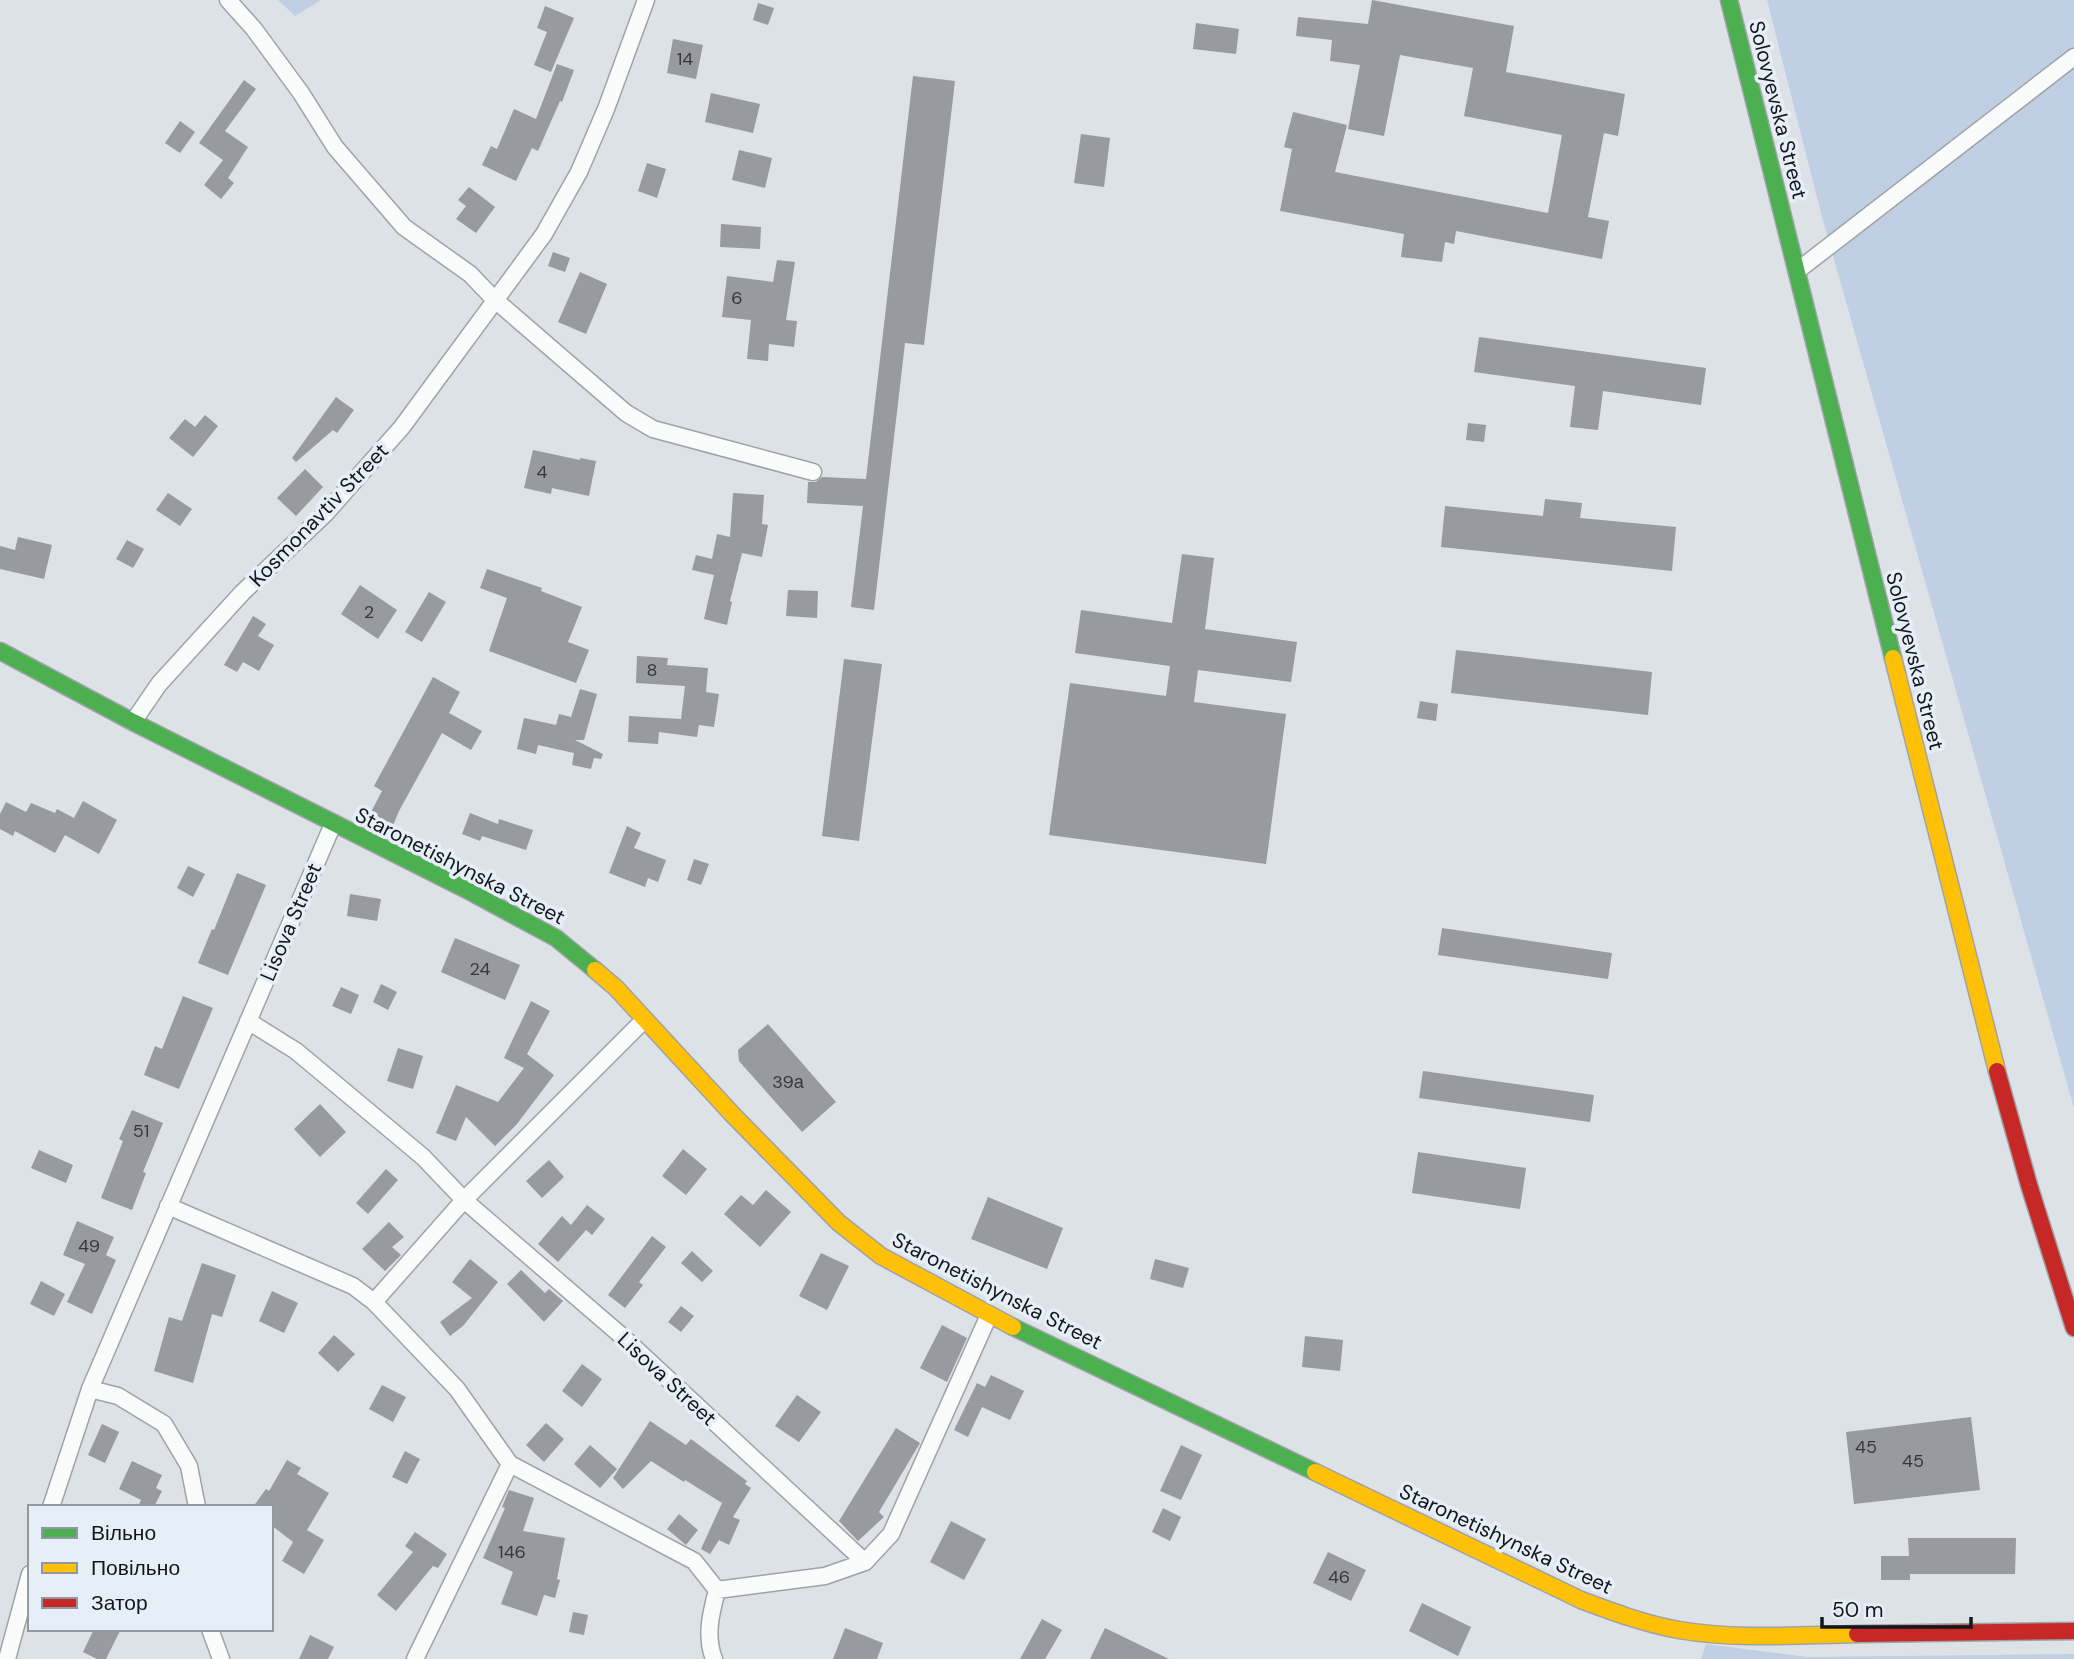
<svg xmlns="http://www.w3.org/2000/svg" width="2074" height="1659" viewBox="0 0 2074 1659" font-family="'DM Sans',sans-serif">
<rect width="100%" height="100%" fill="#dde2e7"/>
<path fill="#c0cfe3" d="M278,0H321L295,16Z
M1767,0H2074V1108L1822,217Z
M1706,1644L1808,1657L2074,1654V1659H1701Z"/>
<path fill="#979a9e" d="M1372,0L1514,26L1506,72L1625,94L1618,136L1604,133L1588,217L1609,221L1602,259L1456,231L1454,244L1445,242L1442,262L1401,257L1404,234L1280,211L1292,149L1284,147L1293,112L1347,125L1335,172L1548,213L1562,135L1464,116L1473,68L1400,55L1384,136L1348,129L1360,65L1330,61L1332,40L1296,36L1298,17L1368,24Z
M758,3L774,8L768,25L753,20Z
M545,6L574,18L551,72L534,65L547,32L537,28Z
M1196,23L1239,29L1236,54L1193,49Z
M673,39L703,45L696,79L667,73Z
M557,64L574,70L562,102L560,101L538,151L532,148L516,181L482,165L491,146L497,149L514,109L536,119Z
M913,76L955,81L924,345L905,343L874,610L851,607L863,506L807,503L808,482H816L822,477L866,479Z
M244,80L256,89L225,131L248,147L228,178L234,183L221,199L204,185L223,160L199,143Z
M711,93L760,104L753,133L705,122Z
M180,121L195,132L180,153L165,143Z
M1081,134L1110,138L1104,187L1074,183Z
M739,150L772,158L765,188L732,180Z
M647,163L666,169L657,198L638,191Z
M469,187L495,207L476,233L456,219L466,206L458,200Z
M721,224L761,227L760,249L720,247Z
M553,252L570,258L565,272L548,266Z
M777,260L795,262L786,320L797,321L794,347L769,344L768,361L747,359L751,320L722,317L727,276L773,282Z
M580,272L607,284L586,334L558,322Z
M1479,337L1706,368L1701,405L1603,391L1598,430L1570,427L1575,386L1474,372Z
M336,397L354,410L337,433L333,430L296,462L292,458Z
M205,415L218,426L193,457L169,438L185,419L195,427Z
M1468,423L1486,425L1484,442L1466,440Z
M533,450L580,460V458L596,461L589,496L552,488L551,494L524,488Z
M305,469L323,487L296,516L277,498Z
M168,493L192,509L180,526L156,510Z
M733,493L764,495L762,524L768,525L762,557L742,553L730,601L732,602L727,625L704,619L714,575L692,570L696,555L712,559L717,534L730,537Z
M1545,499L1582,503L1580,518L1676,527L1672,571L1441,547L1445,506L1543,516Z
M18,537L52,545L44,579L0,569V546L15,550Z
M127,540L144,549L133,568L116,559Z
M1182,554L1214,558L1205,629L1297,642L1291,682L1198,670L1194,702L1286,714L1266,864L1049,835L1070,683L1166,696L1170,666L1075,653L1081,610L1172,623Z
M487,569L542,588L541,591L582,607L568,642L589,650L576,683L489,651L507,598L480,588Z
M360,585L397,610L378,639L341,614Z
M788,590L818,591L817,618L786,616Z
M429,592L446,602L422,642L405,632Z
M253,616L266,624L258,636L274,645L259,671L243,662L237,672L224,665Z
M1456,650L1652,672L1648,715L1451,693Z
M637,656L668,658L667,665L708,668L706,692L719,694L714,727L699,725L697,737L659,732L658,744L628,742L629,716L681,719L685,686L636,683Z
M844,659L882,664L859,841L822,836Z
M433,677L460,692L449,713L482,731L471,750L442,733L399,811L392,828L369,816L382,791L374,786Z
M580,689L597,694L584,740H575L603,754L601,759L594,758L591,769L572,765L574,753L538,745L536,754L517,749L524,718L556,725L559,714L571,717Z
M1420,701L1438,704L1436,721L1417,718Z
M83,801L117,820L99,854L65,835L55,853L15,831L13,836L0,829V814L6,802L26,812L31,803L55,813L57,809L74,818Z
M470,813L498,824L499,819L533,830L526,850L482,836L480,841L462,834Z
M627,826L641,833L634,848L666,860L658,882L648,878L645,887L609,873Z
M694,859L709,864L701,885L687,880Z
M188,866L205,874L193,897L177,888Z
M237,873L266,885L228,975L198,963L212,929L214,930Z
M350,894L381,899L377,921L347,916Z
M1442,928L1612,953L1608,979L1438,955Z
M455,938L520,965L505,1000L441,972Z
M381,984L397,992L388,1010L373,1002Z
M341,987L359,995L351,1014L332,1006Z
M183,996L213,1008L179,1089L144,1075L155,1046L162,1049Z
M531,1001L550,1011L527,1054L554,1075L517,1124L495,1146L466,1117L456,1141L436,1133L456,1085L498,1102L524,1068L504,1058Z
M768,1024L836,1102L802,1132L739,1061L738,1050Z
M398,1048L423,1056L413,1089L387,1081Z
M1423,1071L1594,1095L1590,1122L1419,1098Z
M320,1104L346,1132L320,1157L294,1129Z
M132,1110L163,1123L143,1172L146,1173L132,1210L101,1198L123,1141L119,1139Z
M683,1149L707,1169L686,1195L662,1176Z
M39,1150L73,1165L66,1183L31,1168Z
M1418,1152L1526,1168L1520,1209L1412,1193Z
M549,1160L564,1177L542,1198L526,1181Z
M386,1169L398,1180L368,1214L356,1203Z
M766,1190L791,1212L760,1247L724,1214L741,1195L753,1205Z
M988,1197L1063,1228L1047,1269L971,1239Z
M587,1205L605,1219L592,1235L586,1230L558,1262L538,1244L562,1216L571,1225Z
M77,1221L114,1237L106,1255L116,1260L92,1314L67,1302L85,1264L63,1255Z
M389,1222L404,1237L392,1247L401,1255L385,1271L362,1249Z
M652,1236L666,1247L639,1282L643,1285L625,1308L608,1295Z
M692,1251L713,1271L702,1282L681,1263Z
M821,1253L849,1266L827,1310L799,1296Z
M470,1259L498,1282L463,1326L450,1336L440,1322L472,1298L452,1282Z
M1155,1259L1189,1268L1183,1288L1150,1279Z
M202,1263L236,1275L222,1317L212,1314L193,1383L154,1371L169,1317L182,1321Z
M521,1270L545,1293L549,1289L563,1301L544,1322L507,1284Z
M41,1281L65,1294L54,1316L30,1304Z
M272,1291L298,1303L284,1333L259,1321Z
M681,1306L694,1316L681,1332L668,1322Z
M942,1325L967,1338L947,1382L920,1368Z
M334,1335L355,1354L338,1372L318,1353Z
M1305,1336L1343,1340L1340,1371L1302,1367Z
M582,1364L602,1379L582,1407L562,1391Z
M991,1375L1024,1391L1010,1420L982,1407L968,1437L954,1430L977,1383L985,1387Z
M382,1385L406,1397L393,1422L369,1409Z
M797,1395L821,1412L799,1442L775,1426Z
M1971,1417L1980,1490L1854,1504L1846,1432Z
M650,1421L686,1445L691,1439L747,1481L745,1484L751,1488L733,1517L740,1520L729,1545L719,1540L710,1554L701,1549L722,1503L685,1480L684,1482L651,1461L623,1489L613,1478Z
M546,1423L564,1439L544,1462L526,1445Z
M102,1424L119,1432L105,1463L88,1455Z
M896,1428L920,1443L879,1512L884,1517L858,1541L839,1521Z
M590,1445L617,1469L600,1488L574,1464Z
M1181,1445L1202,1455L1181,1500L1160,1491Z
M405,1451L420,1459L407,1484L392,1477Z
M287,1460L301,1468L297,1474L329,1493L307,1530L324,1540L304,1574L282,1561L293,1542L271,1525V1507H253L266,1489L269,1491Z
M132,1461L162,1475L156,1488L162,1491L154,1507H138L141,1500L119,1489Z
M509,1490L534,1498L523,1531L565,1538L557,1579L560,1580L555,1598L544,1595L537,1616L501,1604L513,1572L483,1558L505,1508L502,1507Z
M1163,1508L1181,1517L1170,1541L1152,1532Z
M679,1514L698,1530L686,1545L667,1529Z
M951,1521L986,1539L964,1580L930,1562Z
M415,1532L447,1554L438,1568L433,1566L396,1611L377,1595L413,1552L405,1546Z
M1908,1538H2016L2015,1574H1910V1580H1881V1556H1909Z
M1328,1552L1366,1570L1351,1601L1313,1583Z
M1422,1603L1471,1627L1458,1656L1409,1631Z
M573,1612L588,1615L584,1635L569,1632Z
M1042,1619L1062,1630L1045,1659H1020Z
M845,1628L883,1643L877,1659H833Z
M1105,1628L1169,1659H1090Z
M94,1629H121L106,1659H97L83,1652Z
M310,1635L334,1647L328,1659H299Z"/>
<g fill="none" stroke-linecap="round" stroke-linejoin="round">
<g stroke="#9fa3a7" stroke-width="19">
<path id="street" d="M228,0L254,29L301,93L335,147L404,227L470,274L494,299L626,413L653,429L813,472
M1797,271L2074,57
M133,722L159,684L242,593L326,513L402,427L544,234L579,172L606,109L646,0
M248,1021L296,1051L423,1157L464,1200L624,1338L865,1562
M168,1206L353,1286L374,1302L457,1389L510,1464L694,1561L717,1590L825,1576L865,1562L891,1534L989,1315
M374,1302L464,1200L644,1020
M90,1389L118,1396L164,1424L189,1466L197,1507
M51,1507L90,1389L333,824
M210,1629L221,1659
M7,1659L30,1574
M415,1659L510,1464
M714,1659C705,1636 711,1613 717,1590"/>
</g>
<g stroke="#9fa3a7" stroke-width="19">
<path id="fast" d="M1729,0L1893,658
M0,651L133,722L465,889L556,938L595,970
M1013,1327L1315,1472"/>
</g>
<g stroke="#9fa3a7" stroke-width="19">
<path id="slow" d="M1893,658L1997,1071
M595,970L616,988L733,1115L839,1223L881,1256L1013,1327
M1315,1472L1581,1600C1613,1612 1645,1624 1679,1630C1737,1640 1798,1635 1857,1634"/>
</g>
<g stroke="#9fa3a7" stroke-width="19">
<path id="jam" d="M1997,1071L2029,1185L2074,1328
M1857,1634L2074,1631"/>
</g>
<use href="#street" stroke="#fafbfb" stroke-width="16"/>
<use href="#fast" stroke="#4caf50" stroke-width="16"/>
<use href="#slow" stroke="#ffc107" stroke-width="16"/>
<use href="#jam" stroke="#c62828" stroke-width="16"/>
</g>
<g text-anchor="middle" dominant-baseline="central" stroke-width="7" stroke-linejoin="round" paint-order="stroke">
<g font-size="18" fill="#35383b">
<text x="685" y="59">14</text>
<text x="737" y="298">6</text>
<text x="542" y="472">4</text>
<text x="369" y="612">2</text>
<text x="652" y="670">8</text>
<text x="480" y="969">24</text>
<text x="788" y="1082">39а</text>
<text x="141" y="1131">51</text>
<text x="89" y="1246">49</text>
<text x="1866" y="1447">45</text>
<text x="1913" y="1461">45</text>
<text x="512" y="1552">146</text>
<text x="1339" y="1577">46</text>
</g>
<g font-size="21" fill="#14171a" stroke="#e6eef8">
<text transform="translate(1778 110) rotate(76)">Solovyevska Street</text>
<text transform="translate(319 515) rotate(-46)">Kosmonavtiv Street</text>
<text transform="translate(1915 661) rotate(76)">Solovyevska Street</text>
<text transform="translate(460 866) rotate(27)">Staronetishynska Street</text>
<text transform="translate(291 922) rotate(-67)">Lisova Street</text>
<text transform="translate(997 1291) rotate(27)">Staronetishynska Street</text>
<text transform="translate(667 1379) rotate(43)">Lisova Street</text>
<text transform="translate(1506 1539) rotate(25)">Staronetishynska Street</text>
</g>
</g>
<rect x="28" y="1505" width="245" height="126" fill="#e6eef8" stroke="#92989f" stroke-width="2"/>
<rect x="42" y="1528" width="35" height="10" fill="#4caf50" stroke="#92989f" stroke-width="2"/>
<text x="91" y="1540" font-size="21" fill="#14171a">Вільно</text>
<rect x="42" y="1563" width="35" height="10" fill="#ffc107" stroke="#92989f" stroke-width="2"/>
<text x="91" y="1575" font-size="21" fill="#14171a">Повільно</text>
<rect x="42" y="1598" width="35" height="10" fill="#c62828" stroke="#92989f" stroke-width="2"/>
<text x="91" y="1610" font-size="21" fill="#14171a">Затор</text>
<path d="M1822 1617v10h149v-10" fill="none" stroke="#14171a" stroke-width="3.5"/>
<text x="1832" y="1617" font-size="21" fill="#14171a" stroke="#e6eef8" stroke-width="5" paint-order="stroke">50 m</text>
</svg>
